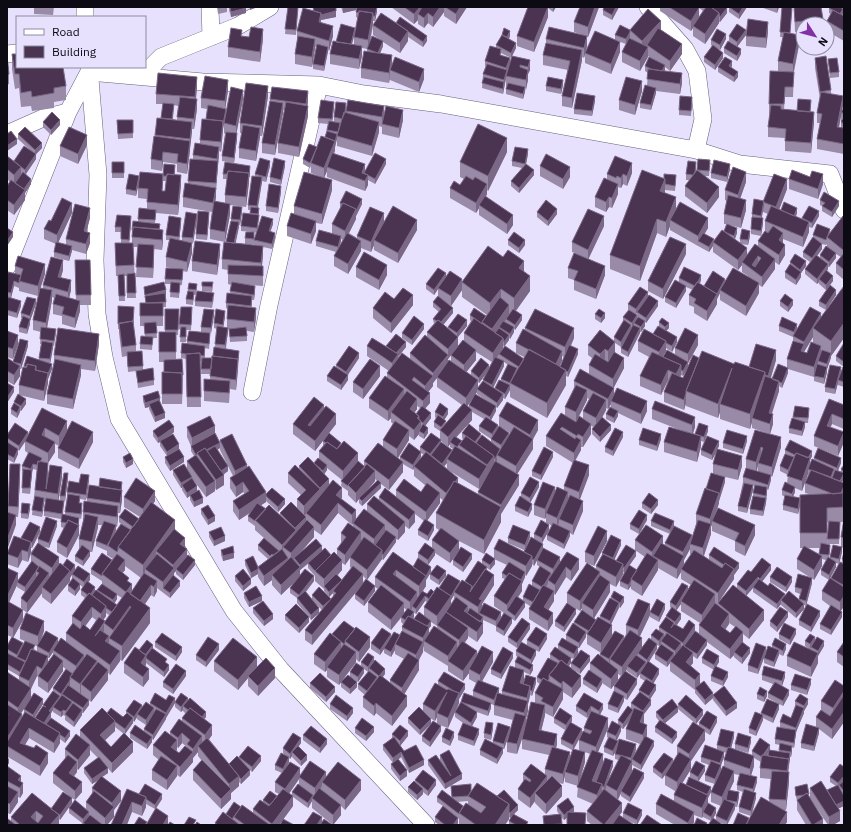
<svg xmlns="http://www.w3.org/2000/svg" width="851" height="832" viewBox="0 0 851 832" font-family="'IBM Plex Sans',sans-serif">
<rect width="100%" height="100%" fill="#e7e1fe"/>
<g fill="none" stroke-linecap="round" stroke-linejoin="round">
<g stroke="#666179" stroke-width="18">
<path id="minor" d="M85,7V17
M210,7L211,37
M648,7L685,49L697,71L703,119L696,150
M7,54L17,53
M89,67L98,175L95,260L97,314L104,357L119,419L234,611L281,670L426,825
M89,72L203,82L319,85L364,94L441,104L696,150L740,164L830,174L844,210
M142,76L161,57L238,26L270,7
M7,134L43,118L68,112
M7,267L68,112L89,72
M252,392L269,305L319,85"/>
</g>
<use href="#minor" stroke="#fff" stroke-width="17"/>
</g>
<path fill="#998aa8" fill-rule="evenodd" d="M34,7H54L53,15L34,14Z
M217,7H227V12L218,14Z
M229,7H246V13L231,17L229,10Z
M288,7H298L296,35L285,34Z
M313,7H336V17L321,20V23L333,36L329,51L328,50L324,71L313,69V64L316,47H315L312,67L295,64V54L297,42V31L313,11Z
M341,7H356V10L343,13Z
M391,7H467L456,24L444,16V12L433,27L428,23L424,28L418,24V20L414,24Z
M528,7H556L553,12L548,8V17L534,52L517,46V36Z
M599,7L588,37H587V46L586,52H620L611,74L585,63V54L584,58L582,57V60L572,108L562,106V96L568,70L543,65V55L546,43V39L580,34L574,32V22Z
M619,7L612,20L603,15V10Z
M660,7H697L699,17L703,11L698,7H726L727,13L720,22H719V23L705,44L693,36V28L691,31L660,11Z
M729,7H747L739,19L729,12Z
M761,7H779L777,13Z
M782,7H821L823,24H803V31L795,32L794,8H792L790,33L799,45L794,72L793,97H785L784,109L797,111L811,105L810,112L814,122L811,153L785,151V138L768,137V127L770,114L769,113V104L782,71H778V61L783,37H780Z
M829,8L843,14L842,15L844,16V41L827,31V21L831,14L829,13Z
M377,11L375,21H373V25L396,23L427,41L423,47L408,37V41L400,53L383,42V46L380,53L392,65L424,79L419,92L390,80V79L389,83L361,78V68L367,51V49L362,48V56L359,69L330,64V54L352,44L354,45V37L358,18L356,17V12ZM373,26V35L379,39L370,42Z
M504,28L510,36L509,39L516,48L512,56L530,60V70L528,74V80L523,99L506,94V89L507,86H506V78L503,94L482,88L483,74L486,66H485V61L496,48V45L502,35ZM501,53L511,58L507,72V70L510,63L501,55Z
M630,29L661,30L682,54L670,71L665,67V71L682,83L680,94L656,91V93L651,110L640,108V103L647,86L648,73L645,71V66L652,59L648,56L640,71L622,62V52L630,38V37L626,44L615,40V35Z
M768,32L766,48L746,46V36Z
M746,35L737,47L741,54L737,61L724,53V48L735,45L729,41V36Z
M242,36L263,39L260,62L228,57V47Z
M726,39L720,50L716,48L723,58L715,70L704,62V57L712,46L711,45V40Z
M12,54L66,86V100L54,102V108L32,111L31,106L21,107L19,88L15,89L12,69Z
M7,56L9,74V84L7,85Z
M815,58L831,90V94L843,106L842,111L844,109V154L817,149V139L820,123H817V113L820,99L815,68ZM841,114V128L839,127Z
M828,59L839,72V77L830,78Z
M732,66L731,67L738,77L734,82L718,72V67Z
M563,85L561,94L546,91V86Z
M197,87L196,99L197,109L194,129H192L187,174L177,172V164L163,162L162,171L151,169V159L155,137L157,118H161L163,104H156V94ZM174,105L178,106L177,120L173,119Z
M228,90L225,108L221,152L219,151L215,202L225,203V195L227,179H223V174L250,171L246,207L230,205V214L225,242L210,239V229L212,212L183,207V197L188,183V181L193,159V155L200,143V140L206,119L207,109L201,108V98Z
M243,90L236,133L237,138L234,163L222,161V156L225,134L224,133V123Z
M642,91L635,115L619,110V100Z
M268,96L262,136H260L256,161L239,158V148L242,133H240V123Z
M270,99L308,101L307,106L308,116L299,157L278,153V143L285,111L283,110V113L275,155L262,153V143Z
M348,100L384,114L403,120L399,138L382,134V127L379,126V132L372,156L337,146V137L334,153L365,172L386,164L375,184L368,180V185L365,191L327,177V171L324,178L311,173V166L310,168L303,164V159L317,147L325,137L328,124L318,123V118L334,107L332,121L334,122V117L346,108V112Z
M595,101L592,116L574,114V109Z
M692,102L691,116L679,115V110Z
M117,120H133V138L118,139Z
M43,122L60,125L51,135L43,127Z
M18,134L42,148L36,154V159L26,174L31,184L25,193V200L14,215L7,210V184L8,185L10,182L7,179V156L14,161L30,150L18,139Z
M87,145L78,164L60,156V146Z
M507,152L488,191L487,190V194L486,197L513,225L507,234L479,215V208L476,213L450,198V188L460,185L464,179L460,177V162Z
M528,154L526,164L534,175L519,193L511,186V181L522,168L512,166V161Z
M112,162H124V178H112Z
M710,165L709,176H705L719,197L707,213L685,196V186L689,180H686V174L696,167V172Z
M270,166L266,182L262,181L258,208L259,213L258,228L273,224L270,232L275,238L272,249L263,247V256L262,266L263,276V286L250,285L255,291L254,300H252V308L256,318L254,332L247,331V341L230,342L229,329H228L226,349L239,356L238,360V369L236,390L230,389L229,403L204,401V391L210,380V374H201L202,361H200L201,407H187L186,359L181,358V353L187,344V341L210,338L209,349L205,348V358H212L215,347L217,329L214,328V323L225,316L223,327L227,328V319L228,309L226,308V303L230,294L231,285L228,284V270L222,269V259L231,221L233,206L242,212L240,225H239L235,243L257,245H254V240L256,233L254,232V244H245V238L253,232L241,231V226L250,214V210H248V205L255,176V174Z
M285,166L281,185L270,182V177Z
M540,166L570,177L563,189L540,176Z
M730,169L727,182L711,178V173Z
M175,170V175L181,185L178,215L156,213L155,223L160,229L163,240L162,250L154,249L153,278L136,277L138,247H133L136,298H127V276H124L125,301H119L118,276H116L115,243H121V232H115V227L131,221L129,243H132V230L138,222V219L147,209V199L138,198V188L162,174ZM163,181H166L165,191H162Z
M632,173L627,186L623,184L621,188L618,187V194L612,208L609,207L606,212L595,207V197L607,179V174Z
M664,178L676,180L675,191L665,190V193L676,210L708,228L704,234L714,241L724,231L726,224H724V214L727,201L725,200V190L746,182L740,198L746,210L741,228L730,225L737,233L735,239L740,243V239L750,236L748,245L741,244L747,255L758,246V241L765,231V221L768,214L763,212V206L762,218L763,223L761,236L751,234V229L752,219V214L764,201L787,189L779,210L797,213L796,217L802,219V218L819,216L812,228L809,227V232L803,247L783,239V244L785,255L779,265L775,262V269L762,287L759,285V293L746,316L720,300V293L717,299V304L707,321L694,313V307L689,305V295L693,290L686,287V291L676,308L665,302V297L679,282V278L701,280L700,284L704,286L748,276L742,272V265L738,270L713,252V246L709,252L698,246V244V246L670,230V226L666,237L657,233L640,281L610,269V255Z
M789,179L823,184L818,199L789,189Z
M139,182L136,196L126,194V189Z
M332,190L322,224L316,223V231L311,244L287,236V226L294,214V206Z
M281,191L278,213L266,211V206Z
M820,200L839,206L832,217L822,211V206L820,205Z
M340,203L362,204L356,216V219L349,233L357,238V236L384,223L417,230L398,263L374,250V245L371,252L361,248V251L348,274L334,266V256L336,252L316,246V241L332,233V224L340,208ZM341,239L343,240L339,247L341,241Z
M537,212L557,214L548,226L537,217Z
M72,213L58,243L66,245V239L90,218L86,232L90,243L86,254L72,250L69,261L54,257V252L56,244L44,239V229L51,221Z
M209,217L207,240L196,239V234Z
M844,217V280L836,273V263L841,257L836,254V258L829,267H828V269L827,271L833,281L830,285L836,295L826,310L819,306V301L829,286L826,290L819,284V282L817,284L805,274V269L810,262L803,257V252L813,238V235L830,232ZM822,244L826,245L827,244V246L820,255V257L817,256L822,249Z
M197,219L193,243H192V253L187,272L183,271L182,285H180L179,298L170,297L171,284H165V279L175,269L166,267V257L169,240H166V235L181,223L179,240H182V237Z
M604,226L588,259L605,275L596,299L574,290V280L568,278V268L575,253L572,252V242Z
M508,240L525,245L519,253L508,245Z
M220,254L217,275L192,271V261Z
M686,254L663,299L648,291V281Z
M75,260H90L91,305H80V311L75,328L62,324V316L53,314V304L54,298L52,297V300L47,328L56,334L54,346H53L50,363L52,369L48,379V383L44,401L19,395V385L24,366L39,359L41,344H40L41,332L33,330V320L38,296L19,291V288L14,286L11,298L21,306L17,318L7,315V301L8,297H7V278L15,274V266L45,274L40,288L43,289V285L63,270L61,277L71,290L69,298L76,300Z
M790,262L806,266L801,273V277L796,285L785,278V272L790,266Z
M356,267L387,275L379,290L356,277Z
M524,272L530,291L516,311L522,320L515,330L514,329V332L510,339L509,338V340L503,347V348L524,359V357L516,353V343L525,331V328L574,338L571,346L578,354L568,377L566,376V385L547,418L510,397V387V390L505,399L503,398V400L497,408L496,407V411L491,420L498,428L499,426V416L538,430L533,439V449L517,474L519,485L501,514V522L484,554L459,541V551L472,559L463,572L453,565V560L458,552L450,563L435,553V555L428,565L431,572L426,580V586L423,591L427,594L434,592L439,588L460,584L465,581L482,564V560L494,559V549L524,552V550L508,543V538L530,537L526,547L534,539V534L546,523V517L545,519L534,515V505L555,493L564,490V486L573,463L546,446V436L565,415V407L574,388V381L589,374V365L592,358L588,355V345L614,341V337L623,321V317L628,310V304L648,296L658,306L646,323L645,322V326L641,332H640V333L628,357L621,353V348L627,337L621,347L615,343L614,353L624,368L614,387V393L647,411L641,424L618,413V416L614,423L606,419V414L611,407V404L608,409L606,408V410L602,418L611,430L600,442L592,434V429L594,427L591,426V434L583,447H581V450L575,460L589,475L579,500L583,511L573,535L570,533V536L564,549L547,540V535L552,526L549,524V530L542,543L543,549L534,566L532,564V566L526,576L525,575V577L522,584V591L518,597L523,600V597L532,586V581L540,567L537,565V560L560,562L558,566L579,569L571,581L566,577L555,595L554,594V601L548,610L553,623L548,631L529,619V609L530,606L525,603V607L515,621L512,619V623L504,636L496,631V626L504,613L494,606V596L505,579L502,578V573L507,565L494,559L495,564L490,570L487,568V571L494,585L482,604V606L501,617L496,626L483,620V633L477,642L468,636V638L465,642L477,655L493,662L482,681L499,693L502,694V691L517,668L515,667V662L518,657L516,656V651L536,650L527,645V640L547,639L539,652L536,650V655L531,664L533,670L530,675L524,672V680L523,684L536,683L532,696L530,695L528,704V711L526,718V725L535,703V693L540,684L537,682V677L550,658V654L558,649V645H574L566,640V635L574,624V622L582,611V608L580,611L567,603V593L596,569V566L602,555V553L621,545L614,560L616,561L636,556L629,566L637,570L645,557L635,550V540L663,544L665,545V543L670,534L651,526V521L674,526L692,537L696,524V514L706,489L725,482L719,501V503L717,510L755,535L745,556L735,551V541L712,531V524L711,527V534L704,556L709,560V555L739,568L734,575V579L719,601L737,588V584L751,572L771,570L762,582L785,596L799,600L800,594L795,592V587L811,578L797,569V559L803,548H800V506L798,514L783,510V505L785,497L782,495V490L787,483L788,475L780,471V466L785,454V450L812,456L810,460V465L814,460V458L841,463L838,470L841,472V469L844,465V477V476L842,482L843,498V522H840L839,544H827L828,522H827V544L830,550L829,558H830V557L841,547V537L844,519V548L842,547V552L839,564L836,563V567L830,578L831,579V578L842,563V559L844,553V606L841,611L842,617L831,635L820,629V624L830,606L822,600V591L829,580L821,575V570L826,560L822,559V566L814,580L812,578V583L806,606L804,605V609L796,618L781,605V604L777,609L753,592V588L746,596L764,620L749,639L743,634V642L750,653L742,664L734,657V655L730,659L707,642V645L697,659L693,656V663L690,666L700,684L699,685L713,698L705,705L695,693V690L670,671V663L667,667L655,659V654L661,644L659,646L657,645L649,662L659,674L653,683L656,690L650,699L651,705L644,714V722L643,724L647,735L646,736L654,746L641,770L632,765V771L644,778L630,802L621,796V793L618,800L622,812L619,815L633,825H592L587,821V811L593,804L577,797L578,786L565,782V775L563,784L559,783L562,796L546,814L535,803V801L530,808L518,799V789L523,782V774H545V769L549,755L522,749V739L525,730L517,754L507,752V742L513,720L494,715V705L495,703L494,705L491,704V708L488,716L477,712V717L472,726L479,734L474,746L458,740V735L463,723L455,717V712L461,702L473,696V691L476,683L469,679V673L463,681L448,671V665V666L424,651V646L423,648V652L419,660V670L404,694L407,706L392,726L376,713L374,716L363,707V697L365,695L358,689V684L369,671V670L368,672L364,669V673L358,682L352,678L357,687L350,694L341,687V682L350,677V672L361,666V662L374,661L385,674L383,677L390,683V680L404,659L395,654V650L391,657L384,653V649L380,655L371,649V643L391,636L400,635L402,631V627L403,624L401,622V618L391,630L368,612V602L378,589L375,587V591L364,606L355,599V594L358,589L312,645L305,640V630L322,610L317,605L319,613L311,620L309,617V622L299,633L285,620V615L306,614L297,603V598L290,593V588L296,580L281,595L272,585V580L264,586L258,577V574L251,578L245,565V560L258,567L268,559L258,550V545H272L255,530V526L248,521V516L251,512L239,520L233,511V501L245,494L243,492L236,497L230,488V478L233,476L220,450V440L247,467L266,494L285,504L278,512L266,501V502L261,505L266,509L280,516V513L297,508V499L301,495L288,483V473L299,468V466L314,463L319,459V451L323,446V441L358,461L364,466V461L383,446V440L393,424L391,422V418L388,421L369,408V398L387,377V373L389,371L367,356V346L406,347L398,357V359L410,358V353L427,337V332L434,324L433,319L439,312L433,307V302L438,297V288L434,295L426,289V284L446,277L462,281ZM462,290V297L487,315L486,316L470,315V320L471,321L464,333V340L458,346V337L467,326L448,327V328L443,324L453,313L451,306ZM637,312V317H638L637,319L636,314ZM476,352L492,362L489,367L471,371V375L466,372L476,360ZM451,355V361H448V359ZM562,356L564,357L560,367L559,366ZM504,362L508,365L501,379V381L495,388V389L493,388L504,366ZM485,375L483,380V381L478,388V382L479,383ZM437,378V387L462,405L446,423L444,420L448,414L435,412V417L436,418L434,422V427L440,431V440L420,447V451L400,457V460L398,458L409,440V436L414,440L419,434V436L424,439L428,433L425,426L431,418L425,408L430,403L428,392L433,386V383ZM477,392V394L489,402L469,405V407L467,406ZM587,398L589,399L583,411V418L579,416L587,400ZM417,406L420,408L416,414L414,413L417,409ZM472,412L484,419L479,426V431L491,439V442L481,435L462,433V438L463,439L462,441L456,437L472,420ZM504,429L510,433L509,434ZM441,441L448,447L450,444V447L453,449L452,450L441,442ZM421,453L424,455L418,462L421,457ZM447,463V469L444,466ZM403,464L413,470L414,467V476L426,486L421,492L396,490V497H379V499L367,504V511L356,519L341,499L342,498L329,484L324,474L327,470V468L342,480L341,486L348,491V495L356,503L359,499V503L362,506L381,488V484L389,490L403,472ZM448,470L479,489L483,483L478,492V494L458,483ZM808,474L809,475L805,483V493L809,494L800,498L793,497L795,492V488L802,491ZM375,479L377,481L366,492L375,481ZM440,498L443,500L436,513V528L439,530L432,540V548L418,553V558L413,567L393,552L375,577V586L363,583V576L367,580L382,559L383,560L396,542V539L398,540L405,532V526L409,529L415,522V514L424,521L418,530V535L428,541L434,530L427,521L440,503ZM338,513L352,525L353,524V526L341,533V543L337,549V555H331L322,550L302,551L314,537V530L321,535ZM806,548H820L819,555ZM690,549V554H691L684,564V560ZM350,558V567L351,568L342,580L338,575L342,570V563L345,565ZM308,564V568L315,576V581L324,589V591L329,597L333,593V597L331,599L312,595V599L306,592L314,581L300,575V570ZM658,568L677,579L681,572V579L691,585L688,589L670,602V607L671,608L666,616V618L659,627V631L651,635V640L642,647L640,636L650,615V617L659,622L665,609L650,611L626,625V634L624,639L612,635L611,625L619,607L620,608L624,602L611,597V598L600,616V618L596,620L594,618L610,592V584L616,587L623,574V572L624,573L620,581V586L628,590L631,586V589L642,596L658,570ZM454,595V599L451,604V600ZM425,601L427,602L424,607V615L414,619L413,618L414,617L413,612L416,614ZM681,604V611L700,623L699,625V633L695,631V630L683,629L677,625L681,619L676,610ZM404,608L407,610L404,613ZM431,622L437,626V629L429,633V628L431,626ZM729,623L735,627L730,633L725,629L729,624ZM586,634L587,635V644L601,653L600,656L590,663V670L583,679V684L597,693L602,684V683L611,689L618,680V674L621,676L614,686V691L608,704V709L618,713L624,701V698L627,700L637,684L626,671L627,669V671L637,678L640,674V678L645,681L639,690V692L631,703V708L633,710L618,720V724L607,732V737L608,738L604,747V752L613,756L615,753V759L619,760L609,778L613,766L603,763L598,752L608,728L600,715L603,709L584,693L576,706V711L587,718L590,712L584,728V731L582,734L571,723L572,721L554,718V723L565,730L561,739V744L572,750L570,759L556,748L557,744L541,731L545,715V713L553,717L563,699V692L572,698L581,686L569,666L571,663V668L580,674L590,661L574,659L578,653V648H579L586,637ZM571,658L574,659L571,663ZM629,722L626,729V739L640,744L634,756L636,749L617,740L621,731V728L623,729ZM581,735L579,740V750L583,752L574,749ZM585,752L590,754L579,782L585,762Z
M202,282L213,287L212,292L202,291Z
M844,286V338L831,356L827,369V372L824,384L814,381V377L788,369V373L782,388L779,386V391L771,413L773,424L770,434L752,428V422L750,429L720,419V412L718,418L686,406V403L684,410L664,402V392L668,380L661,395L640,386V376L649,357L638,351V341L653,334L659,327V322L669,328L666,331L677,342L672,352L666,348V351L663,357L675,354V348L698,345L688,363V366L699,358L749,367L776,360L771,378L772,379L787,368V359L793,341V337L779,331V326L797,328L821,317ZM813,337V343L807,353L804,352ZM687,370L683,378L680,377L681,375L683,376Z
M144,287L166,295V307H163V326H156L157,338H153L152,350L140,349V344L145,337L144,326H140V313L146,303L144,292Z
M188,289H197L196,295H194L193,305L186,304V299Z
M214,298L212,308L195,306V301Z
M394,299L413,305L391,333L373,318V308Z
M780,301L793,305L788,312L780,306Z
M36,304L30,321V324L27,334L19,332V327L22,318H21V313Z
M118,306L133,324L136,345V351L143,366V370L154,380V385L138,388L136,371L128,372L127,356L122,357L119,333V329H118Z
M165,309H179L178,335H176V359H182L183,380L182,404H162V372H164V362H159V332H165Z
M192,312L191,330H186V342H180L181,330L179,329V324Z
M595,314L605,318L601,323L595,319Z
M214,315L211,333L201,332V327Z
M424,329L412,345L402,338V333Z
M7,331L18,335L13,359L7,357Z
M844,343V367L836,361V356Z
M99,344L95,371L81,369V375L73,409L47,404V394L54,362V355Z
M28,346L21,369H20V376L14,385L7,381V358L13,362Z
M359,358L348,375V380L341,390L327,381V376L336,367V365Z
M844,367V387L838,385V383L835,394L825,392V387L841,372Z
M380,376L363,399L353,392V382Z
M143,396L160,401L165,418L155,422L149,409V407L145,408L143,401Z
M829,399L844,405V429L832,424L830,427L844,442L838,456L814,446V436Z
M655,401L695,427L693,434L695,435V434L708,431L704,442L701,441V446L697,462L664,452V442L680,430L652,419V409Z
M14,402L26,404L21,411H20V412L17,418L11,414V409L14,403Z
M42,408L67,430L93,442L79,469L58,458V448L59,446L55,444V452L48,463V473L62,477L58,500L60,501V496L68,478L65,501H64L63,514L65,515L67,497V492L79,483L89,480L86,500L80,499L79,503L82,508L81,519L79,518V535L67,558L57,552V542L64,528L61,527V519L44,516V511L46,502H44L42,517L32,515L37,470L33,469L32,471L30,494L22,493L23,471H22V466L28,453L25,451V442L18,451V454L14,463L7,459V435L28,434Z
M324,409L336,424L315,451L293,434V424Z
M809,413L808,423H805V427L802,436L789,433V428L793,419V417Z
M187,427L215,433L220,448L217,450L228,471L224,474V485L216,490L215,488V491L206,497L192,478L197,491L203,503L194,507L190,500V496L187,498L182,490V488H181L173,475V470L187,469V461L194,456L191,451V446L187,437Z
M755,430L781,447L772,477L771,476V480L768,490L767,489L766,503L763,516L750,514V509L753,496L754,486L753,485V490L747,513L738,511V506L743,482V477L746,468V459ZM758,465V472L757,471Z
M153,431L174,432L171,435L179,449L184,462L170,471L165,463V457L167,456L160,446V442L158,443L153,436Z
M623,437L613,456L605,452V447Z
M661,439L657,451L639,445V440Z
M747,441L743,454L723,448V443Z
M719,446L717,449L742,466L738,480L713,474V464L717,451L712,460L701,455V450Z
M123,457L133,464L126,468L123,462Z
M553,457L541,480L532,476V471Z
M20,474L18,517H16V525L8,512V506Z
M99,487H122V500L120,513H118L117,527H116V530L114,535L121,524L119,522V517L139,519L140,517L124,507V497L155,501L153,504L175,530L185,547L187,556L195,565L183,580L176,574V571L174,573V576L180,586L170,598L157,588V591L154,597L151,595L145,604L150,623L122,661L120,660V661L110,675L108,673V680L91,702L89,700V705L83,713H82V715L74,727L65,720V716L63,715L61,717L53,712V710L51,713V718L70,736L65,743L60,739V743L54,753L29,738L25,745L48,763L40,776L8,757L9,763L7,766V672L19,680V676L7,669V646L12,637L7,635V568L18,581L31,563V554L28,562L22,560L18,568L7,564V553L21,539L40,532L32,548H31V552L38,543V539L57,526L49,548L41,546L59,565H63L75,570L90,580L88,582L95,591H97V590L102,584V581L91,574V569L112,560L113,559L107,555V551L96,546V541L102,525H98V527L92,552H90V556L83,566L75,561V556L79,549V539L83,522V512L87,501V498ZM125,566L141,578L132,592L129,582L122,573L125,570ZM72,574V579L68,585V591L75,596L80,589V585L83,587L81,590V595L85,598L72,616V625L66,633V642H40L44,631L20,629V639L25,641L23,645L13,638L23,620L9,602L17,585V587L25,592L21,598V608L27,613L42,593V597L51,604L70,581V578ZM117,595L122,598L117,605L114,603L117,599ZM106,613L109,615L105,621L103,620L106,616ZM92,617L96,620L90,630L85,626ZM32,644L37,646V651L35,650ZM53,652V655L48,662V658H49ZM63,667L73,674L53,688V691L43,705V707L35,718H34L43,704L31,698V688L37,676L38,677V686L48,693L63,671ZM24,709V714L22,718L21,713Z
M539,487L530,503L532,509L528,517L515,511V506L521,497V493Z
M642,503L658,505L651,514L642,508Z
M30,509L28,519L21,518V513Z
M201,509L215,521L208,525L201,514Z
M647,520L639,534L630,529V524Z
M209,532L225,541L214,546L209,537Z
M607,541L594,566L585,562V552Z
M221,550L234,558L223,561L221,555Z
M430,574L446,576L439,585L430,579Z
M235,576L251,584L243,591L235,581Z
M770,577L792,582L786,592L770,582Z
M244,593L262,601L249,607L244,598Z
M253,608L273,619L264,626L253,613Z
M576,614L564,632L555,626V621Z
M820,616L811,632L799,625V620Z
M788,617L777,632L770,626V621Z
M530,629L517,648L508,642V637Z
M779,634H796L790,645L779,639Z
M332,635L370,647L359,662L356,659V662L339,685L327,677V670L325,672L314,664V654Z
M805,641H815L824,646L818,656V663L811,677L787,666V656L808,648L805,646Z
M155,642L182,652L176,661L155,647Z
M844,642V667L837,662V652Z
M772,645L786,649L783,656L779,654L774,667L764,663V658L758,674L748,671V665L772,647Z
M153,649L167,664L169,670L164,677L146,663L145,666L149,679L143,687L124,673V663L139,650Z
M219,650L206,667L196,660V655Z
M513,658L501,679L491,674V669Z
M702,658L719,662L716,667L728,677L723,686L711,681V676L714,670L702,663Z
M214,661L257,666L275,678L258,696L248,686V678L238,690L214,671Z
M762,675L785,677L782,686L789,695L783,706L768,698V693L773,684L762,680Z
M186,676L173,694L163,687V682Z
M844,679V722L832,739L819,729V733L814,751L801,748V743L817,727H816V717L821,710V701L843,685V680Z
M438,681L465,689L459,699V703L448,728L437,724L441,731L430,747L422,741V736L437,723V717L435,721L430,718L420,735L408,723V718L423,711V704L438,685Z
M310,683L335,692L326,702L310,688Z
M811,684L807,695L791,690V685Z
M757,694L767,696L764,702L757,699Z
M713,695L737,708L726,716L713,700Z
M166,700L175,703L166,718V719L153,740L152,739V742L147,749L130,738V733L144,731V729L146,725L137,719V717L134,722L133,721V723L125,734L133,752L112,773L107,767L108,773L102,777L121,801L114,810V817L107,825H81L82,823L69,813V808L75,800L72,798V803L60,820L59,819V825H7L11,821V817L32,793L51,808L68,795L53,783V773L65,759V749L80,737V730L107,713L123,717L126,714V711L150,705V703ZM115,727L124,734L111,747L105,740L115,731ZM90,750L98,758L84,768V773L92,784L99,780L92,788V794L86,802V809L75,800L82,792L74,776L77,772V769L78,770L90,755Z
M188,700L206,717L204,719L212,735L209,739L229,764L239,758V757L261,761L252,772L250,770V775L241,784L239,782V786L231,793V799L221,809L193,780V770L202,761L198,756V752L193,758V762L180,777L177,775V776L167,790L152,780V770L159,760L153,755V745L170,734V732L182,721V718L186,714L183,711V710L181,712L175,707V702ZM182,743L187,747L179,753L176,751L177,747L178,748Z
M795,701L808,704L804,711V713L796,732L794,748L792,747V751L791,757H790L788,772L789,782L786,810H785L787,822L785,825H733L749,819L751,816L739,812V807L743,792L737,790V785L739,775L734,774V781L730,790L739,797L737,807H735V809L727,825H725L719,822L711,821L703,817V816L702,818L694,815V822L693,825H675L656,814V804L674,800V795L675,791L665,785V775L669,770L662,779L653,772V767L673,763L677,756V746L696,724L678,709V712L665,723L677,737L672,744L655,732V727L659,721L656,717V712L678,707V704L703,715L696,724L699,726V723L717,722L710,735L705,732V740L691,761V769L682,783L686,785L698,781L690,777V772L705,771L698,782L711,792L708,798V804L716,813L713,819L716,820V816L721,806L711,802V792L715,784L705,781V775L709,765L701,762V757L717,750V745L734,737L731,748L752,755V751L770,750L779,752L780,745L775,744V739L783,728L780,727V722L791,718L795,706ZM724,752L727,753L724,760V767L721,770V765L724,757ZM754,758L761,762L760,768V778L771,779L769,802L752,814L756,798L754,792L757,782L751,775L754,766Z
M330,704L353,713L347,721L330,709Z
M779,709L773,723L763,718V720L756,736L749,733V728L761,715V713Z
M355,728L374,732L366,741L355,733Z
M493,728L491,740L484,738V733Z
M510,732L504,749H503V753L497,764L480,755V750L493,743V741Z
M392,734L408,736L400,746L404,751L424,765L409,773L401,757L398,760L407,776L400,781L391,769V764L393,763L383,750V745L392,739Z
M303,735L327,744L320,753L303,740Z
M442,737H454L450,746L442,742Z
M751,742L748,753L735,749V744Z
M301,743L298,747L307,760L301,766L292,757V756L290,759L289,758V762L288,765L300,776L326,778L361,790L345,810L341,806V815L333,825L312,808V801L308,808L293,797V806L279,825H215V823L226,814L241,807L253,813V809L263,802V800L277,796L279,794L275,792V782L282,773L275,770V765L286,756L283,753V748ZM299,779V785L292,792V796L289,794Z
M440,755L462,779L445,789L428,765V760H440Z
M7,766L21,782L23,793L20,798L18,797V802L10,814L7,813V816Z
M844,767V806L839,808L840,821L833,825H828L810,798V788L827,791L836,786L830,782V777Z
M415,780L436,785L428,796L423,792V794L417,800L408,792V787L415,782Z
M451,786L471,791L518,810L514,814L528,825H509V821L512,816L510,818L509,817V819L505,825H459V819L458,818V823L457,825H439L435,822V817L443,806L437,802V797L452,798ZM468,801V804L463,806L457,802Z
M795,787L809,794V796L823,825H806L797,810V801L795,792Z
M139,794L162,799L156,808L168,824L175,825L147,823L155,809L146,804V807L142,816L132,812L111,825Z
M557,806L567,818L564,820L561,817L562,825H544L543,816L559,814L557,811Z
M623,813L642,815L637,825L623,818Z"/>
<path fill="#7a6886" d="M250,7H258L250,10Z
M343,7H356V10L343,13Z
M377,7V11L375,21V16Z
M420,7H425L418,14V20L414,24V14Z
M440,7H444V12L433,27V17Z
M460,7H467L456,24V14Z
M548,7V17L534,52V42Z
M553,7H556L553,12Z
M595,7H599L588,37V27Z
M616,7H619L612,20V15Z
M743,7H747L739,19V14Z
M778,7H779L777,13V8Z
M246,8V13L231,17V12Z
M699,8V18L693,26V28L691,31V21Z
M727,8V13L720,22V17Z
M843,9V14L839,20V15Z
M336,11V17L321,20V23L319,22L315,16Z
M373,13V23L368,50V40Z
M428,13V23L424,28V18Z
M719,13V23L705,44V34Z
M661,21V31L647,45V46L642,51V41Z
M768,22V32L766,48V38Z
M333,26V36L329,51V41Z
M355,28V33L350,52V47Z
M263,29V39L260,62V52Z
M746,30V35L737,47V42Z
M408,31V41L400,53V43Z
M510,31V36L507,42V37Z
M630,32V37L626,44V39Z
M726,34V39L720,50V45Z
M799,35V45L793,74V64Z
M427,36V41L423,47V42Z
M587,36V46L584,58V48Z
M315,39V49L312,67V57Z
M383,41V46L378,59V54Z
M620,42V52L611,74V64Z
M516,43V48L511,58V53Z
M682,44V54L670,71V61Z
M362,46V56L359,69V59Z
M328,47V52L324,71V66Z
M648,47V57L640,71V61Z
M741,49V54L737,61V56Z
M582,50V60L572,108V98Z
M723,53V58L715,70V65Z
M392,55V65L390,70L389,83V73Z
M510,58V63L506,73V68Z
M530,60V70L528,74V80L526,90V80L528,72V67Z
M732,61V66L729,71V66Z
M665,65V70L660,79V74Z
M424,69V79L419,92V82Z
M507,70L506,78L503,94V89L504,80Z
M738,72V77L734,82V77Z
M682,73V83L680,94V84Z
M197,77V87L195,107V97Z
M228,80V90L225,111V101Z
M563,80V85L561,94V89Z
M642,81V91L635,115V105Z
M268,86V96L262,136V126Z
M525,87V92L523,99V94Z
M656,88V93L651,110V105Z
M243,90V100L236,136V126Z
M308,91V101L307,111L308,106V116L299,157V147L306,112V104Z
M595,96V101L592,116V111Z
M843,96V106L837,137V127Z
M197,99V109L194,129V119Z
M334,102V107L332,124V119Z
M283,103V113L275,155V145Z
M384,106V116L382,124V117Z
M226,109V114L223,129L221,152V142L223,121Z
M403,110V120L399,138V128Z
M814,112V122L811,153V143Z
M60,120V125L51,135V130Z
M192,122V132L190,149V139Z
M379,122V132L372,156V146Z
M260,128V137L256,161V151Z
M237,133V138L234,163V158Z
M337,134V139L335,147V151L328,168L327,167V171L324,178V168Z
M87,135V145L78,164V154Z
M507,138V152L488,191V176Z
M17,139V144L7,151V146Z
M190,141V151L187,174V164Z
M42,143V148L36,154V159L25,175V170L35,155V150Z
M219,147V157L218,163L216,193L217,159Z
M528,149V154L525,169V164Z
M163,152V162L162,171V161Z
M386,159V164L375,184V179Z
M270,161V166L266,182V177Z
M285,161V166L281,185V180Z
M632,163V173L627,186V176Z
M365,164V173H364V176L362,173Z
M730,164V169L727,182V177Z
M21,167V177L14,185V175Z
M570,167V177L563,189V179Z
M534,170V175L519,193V188Z
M746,172V182L738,205V195Z
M249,173V183L246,207V197Z
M623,174V184L621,188V178Z
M823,174V184L818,199V189Z
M181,175V185L178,215V205Z
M368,175V185L365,191V181Z
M139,176V182L136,196V191Z
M262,177V182L257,211V206Z
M31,179V184L25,193V200L14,215V205L22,191Z
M665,179V194L660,191Z
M787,179V189L776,217V207Z
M332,180V190L322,224V214Z
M487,184V194L480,206L479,205V208L476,213V203Z
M618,184V194L612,208V198Z
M281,186V191L278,213V208Z
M719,187V197L707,213V203Z
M216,188V198L213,213V203Z
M609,197V207L606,212V202Z
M676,197V212L670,220V226L666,237V222Z
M362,199V204L356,216V211Z
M746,200V210L741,228V218Z
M764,201V206L761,221V216Z
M839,201V206L832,217V212Z
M72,203V213L57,245V235Z
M230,204V214L225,242V232Z
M242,207V212L240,225V220Z
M90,208V218L84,241V231Z
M797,208V213L792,224V219Z
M356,209V219L345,241V231Z
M557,209V214L548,226V221Z
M819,211V216L812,228V223Z
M209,212V217L207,240V235Z
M384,213V223L374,240V245L371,252V242Z
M197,214V219L193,243V238Z
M513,215V225L507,234V224Z
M131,216V221L129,245V240Z
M604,216V226L588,260V250Z
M181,218V223L179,242V237Z
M708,218V228L700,242L698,241V246V236Z
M763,218V223L761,236V231Z
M273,219V224L269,236V231Z
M657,219V233L640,281V266Z
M417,220V230L398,263V253Z
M316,221V231L311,244V234Z
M239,222V227L234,251V246Z
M809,222V232L803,247V237Z
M737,228V233L734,241V236Z
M163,230V240L162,250V240Z
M750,231V236L748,245V240Z
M13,232V237L7,246V241Z
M90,233V243L86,254V244Z
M275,233V238L272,249V244Z
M783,233V243L779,250V240Z
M341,236V241L338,252V247Z
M714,239L713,246L709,252V247Z
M525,240V245L519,253V248Z
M361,241V251L348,274V264Z
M192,243V253L187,272V262Z
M220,244V254L217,275V265Z
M686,244V254L663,299V289Z
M822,244V249L812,263V258Z
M154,245V255L153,278V268Z
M785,245V255L779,265V255Z
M72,246V251L69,261V256Z
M263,246V256L261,273V263Z
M747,248V258L742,262V265L738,270V260Z
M836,253V258L829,267V262Z
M758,256V266L754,271L752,265Z
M775,259V269L762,287V277Z
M63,260V270L58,287V277Z
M524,261V276L519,268Z
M806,261V266L801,273V277L796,285V280L800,273V270Z
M45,264V274L38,296V286Z
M828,264V269L820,280L819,279V282L817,284V279Z
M387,265V275L379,290V280Z
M605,266V275L596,299V289Z
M446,273V278L434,295V290Z
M701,275V280L696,291V286Z
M530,276V291L514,313V298Z
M833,276V281L826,290V285Z
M462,279V290L451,306V296Z
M725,279V284L720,290V293L717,299V304L707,321V311Z
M71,280V290L68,302V292Z
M14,281V286L11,298V293Z
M759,283V293L746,316V306Z
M255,286V291L254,300V295Z
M686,286V291L676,308V303Z
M501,289V304L490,318V303Z
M52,290V300L46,333V323Z
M166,290V295L146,300L145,295Z
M836,290V295L826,310V305Z
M648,292V297L636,314V309Z
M413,295V305L391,333V323Z
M36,299V304L30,321V316Z
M793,300V305L788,312V307Z
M21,301V306L17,318V313Z
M80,301V311L75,328V318Z
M658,301V306L646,323V318Z
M509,305V315L492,339V329Z
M256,308V318L254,332V322Z
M453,308V313L440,329V324Z
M214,310V315L211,333V328Z
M225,311V316L223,330V325Z
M605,313V318L601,323V318Z
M821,313V323L813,328V337L804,352V342Z
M522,315V320L515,330V325Z
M637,315V320L634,323V324L632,328V323Z
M30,319V324L27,334V329Z
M467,320V326L457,338V333Z
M645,321V326L641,332V327Z
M669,323V328L665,332V327Z
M844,323V338L831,356V341Z
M424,324V329L412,345V340Z
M797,324V329L794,337V332Z
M631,325V330L621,347V342Z
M514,327V332L510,339V334Z
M228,328V333L225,350V345Z
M574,328V338L565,357V347Z
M640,328V333L628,357V352Z
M99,334V344L95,371V361Z
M18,335V345L13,359V349Z
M509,335V340L504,347V342Z
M698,335V345L688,363V367L683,376V371L688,363V354Z
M458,337V347L448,359V365L437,377V378L433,383V373L448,356V349Z
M677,337V342L672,352V346Z
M503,338V348L493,363V353Z
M28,341V346L21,369V364Z
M666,341V351L659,362V352Z
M406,342V347L398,357V364L392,373V363L394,356Z
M615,342V352L608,361V351Z
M53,343V348L50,365V359Z
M804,344V354L801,351Z
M821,346V356L818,361V364L814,377V367Z
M578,349V354L568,377V372Z
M605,349V359L600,364V354Z
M476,350V360L464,375V365Z
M776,350V360L768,386V376Z
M239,351L238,369L236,390V380L237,361Z
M562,351V361L556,374V364Z
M359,353V358L346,377V372Z
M831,353V358L827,369V364Z
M624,358V368L613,389V379Z
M504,361V366L492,390V385Z
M52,364V369L48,379V383L44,401V391L48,373Z
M81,365V375L73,409V399Z
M489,365V370L479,383V378Z
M681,365V375L676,384V374Z
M20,366V376L14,385V375Z
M380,366V376L363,399V389Z
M827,367V372L824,384V378Z
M841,367V372L838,380V383L835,394V389Z
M732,368L720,404V412L718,418V404Z
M788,368V373L782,388V383Z
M566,370V385L547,418V403Z
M668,370V380L661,395V385Z
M765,372V387L752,418V422L750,429V414Z
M348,375V380L341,390V385Z
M433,376V386L425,396V386Z
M478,380V390L477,389V392L466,408V398Z
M779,381V391L769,423V413Z
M510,385V390L505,399V394Z
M14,387V392L7,403V398Z
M614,388V398L611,401V404L608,409V399Z
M404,389V399L391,412V418L388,421V411Z
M587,390V400L576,422V412Z
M430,393V403L423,411V401Z
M686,393V403L684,410V400Z
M503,394V400L497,408V403Z
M160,398V403L149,404V407L145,408V403Z
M26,399V404L21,411V406Z
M417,399V409L410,419V409Z
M606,400V410L596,428V418Z
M647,401V411L641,424V414Z
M324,405V415L308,435V425Z
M496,406V411L490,422V417Z
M20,407V412L17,418V413Z
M448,409V414L443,422V417Z
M8,410V420L7,422V412Z
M472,410V420L451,443L450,442V444L448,447V437Z
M618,411V416L614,423V418Z
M165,413V418L155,422V417Z
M431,413V418L423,429V423Z
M336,414V424L315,451V441Z
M773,414V424L770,434V424Z
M832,414V424L827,436V426Z
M419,416L421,421V431H419V434L414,440V430L417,418Z
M695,417V427L692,435V425Z
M538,420V430L533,439V449L516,476V466L530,444V435Z
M67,421V431L59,446V436Z
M805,422V427L802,436V431Z
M591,424V434L583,447V437Z
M498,425V430L492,439V434Z
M611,425V430L600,442V437Z
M215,426V436L192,448V438Z
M708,426V431L704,442V437Z
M174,427V432L161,442L160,441V442L158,443V438Z
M45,428V438L42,435Z
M428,428V433L424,439V434Z
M409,430V440L397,459V449Z
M28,432V437L19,451V446Z
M93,432V442L79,469V459Z
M623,432V437L613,456V451Z
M844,432V442L838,456V446Z
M509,433V438L501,450V445Z
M661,434V439L657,451V446Z
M701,436V446L697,462V452Z
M747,436V441L743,454V449Z
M781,437V447L772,477V467Z
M441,440V446L431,455V457L430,454Z
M581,440V450L574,463V453Z
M719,441V446L712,460V455Z
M55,442V452L48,463V453Z
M220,443V448L208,454H197Z
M179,444V449L167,457V452Z
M761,447V457L758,463V465L756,472V462Z
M18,449V454L14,463V458Z
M452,450L447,459V463L442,469V464Z
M812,451V456L810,460V468L808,469V474L802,491V481L807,461Z
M421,452V457L413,470V465Z
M553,452V457L541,480V475Z
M358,453V463L343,481V471Z
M494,456V466L479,489V479L487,466V465Z
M742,456V466L738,480V470Z
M184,457V462L170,471V466Z
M497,457V462L495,464V459Z
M794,457V462L788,475V470Z
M841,458V463L837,473V468Z
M133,459V464L126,468V463Z
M403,462V472L389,490V480Z
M48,463V473L46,492Z
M20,464V474L18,517V507Z
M33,464V469L32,471L30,494L31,469Z
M247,465V475L235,481V471Z
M327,465V470L323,476V471Z
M589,465V475L579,502V492Z
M228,466V471L220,477V472Z
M62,467V477L58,504V494Z
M375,471V481L360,498H359V499L356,503V493Z
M68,473V478L65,501V496Z
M844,473V478L839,490V485Z
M89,475V480L86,500V495Z
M224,475V485L216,490V480Z
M519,475V485L501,514V522L484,554V540L501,508V505Z
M771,475V480L768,490V485Z
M192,477V482L182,485V488H181V483Z
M725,477V482L719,501V496Z
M458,478V488L446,503V493Z
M329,479V489L306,513V514L304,516V506L320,489V488Z
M215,481V491L206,497V487Z
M243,482V492L236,497V487Z
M539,482V487L530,503V498Z
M381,483V488L362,506V501Z
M753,485V490L747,513V508Z
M197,486V491L187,498V493Z
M844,486V496L840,506V496Z
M555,487V497L546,513V517L545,519V509Z
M767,487L766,503L763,516V511Z
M795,487V492L792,499V494Z
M342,488V498L336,505V495Z
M122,490V500L120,513V503Z
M155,491V501L143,519V509Z
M266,492V502L239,520V510Z
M568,492V502L559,519V522L557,528V518Z
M440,493V503L426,522V512Z
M719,493V503L713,521H712V524L711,527V534L703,558V548L710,526V519Z
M44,498V503L42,517V512Z
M203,498V503L194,507V502Z
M285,499V504L278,512V507Z
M658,500V505L651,514V509Z
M583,501V511L573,535V525Z
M800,501V506L798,514V509Z
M82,503V508L81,519V514Z
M338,503V513L321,535V525Z
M30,504V509L28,519V514Z
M532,504V509L528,517V512Z
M118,506V516L117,527V517Z
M356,510V520L353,523L352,525V515Z
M415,512V522L409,529V520Z
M16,515V525L7,550V540Z
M647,515V520L639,534V529Z
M215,516V521L208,525V520Z
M98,517V527L92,552V542Z
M306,517V527L283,547V554L282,555V545L295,531V528Z
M79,518L78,527L79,525V535L67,558V548L78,525Z
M175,520V535L156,551V561L145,569V576L143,579V565Z
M57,521V526L49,548V543Z
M674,521V526L670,535V530Z
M405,522V532L398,540V530Z
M116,525V530L109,546L108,545Z
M385,525V535L374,549V539Z
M434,525V530L428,541V536Z
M549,525V530L542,543V538Z
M755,525V535L745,556V546Z
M40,527V532L32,548V543Z
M314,527V537L294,559V558V560L291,563V553Z
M570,531V536L564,549V544Z
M607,531V541L594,566V556Z
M361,532V542L345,565V555Z
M530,532V537L525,550V545Z
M692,535V545L690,544V549L684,560V566L681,569V572L677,579V569L683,558V552Z
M225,536V541L214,546V541Z
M663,536V546L653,556V560L652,562V552Z
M396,537V542L383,560V555Z
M185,538V548L180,544Z
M621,540V545L613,563V558Z
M459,541V551L450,563V553Z
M31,542V552L28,562V552Z
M543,544V549L534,566V560Z
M322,546V551L300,570V565Z
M842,547V552L839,564V559Z
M187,549V559L176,569V571L174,573V578L163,588V592V582L173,570V565Z
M22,550V560L18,568V558Z
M382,550V559L367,580V570Z
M435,550V555L428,565V560Z
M90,551V556L83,566V561Z
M636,551V556L624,573V568Z
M234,553V558L223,561V556Z
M472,554V559L463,572V567Z
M532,556V566L526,576V566Z
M822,556V566L814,580V570Z
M59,557V567L52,578V568Z
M560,557V562L553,574V569Z
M288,558V568L272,575V580L264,586V576Z
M495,559V564L490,570V565Z
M579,559V569L571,581V571Z
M125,560V570L118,579V569Z
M195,560V565L183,580V575Z
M342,560V570L325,588L324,587V579Z
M658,560V570L642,596V586Z
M836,562V567L829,580V575Z
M739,563V568L734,575V579L718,603V593Z
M623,564V574L616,587V577Z
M75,565V570L70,578V581L51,604V594Z
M771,565V570L760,584V579Z
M300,567V577L281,595V585Z
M431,567V572L426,580V586L419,596V586Z
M566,567V577L555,595V585Z
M258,569V574L251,578V573Z
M396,570V580L393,574Z
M446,571V576L439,585V580Z
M36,572V577L25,592V587Z
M525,572V577L522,584V591L509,611L507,610V605Z
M600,572V582L582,603V608L580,611V601Z
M18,573V582H17V585L7,607V597Z
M49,573V583L42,587V593L27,613V603Z
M551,573V578L548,580V583L543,593V588Z
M90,574V580L84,587V582Z
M363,574V584L312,645V635Z
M494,575V585L482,604V610L479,613V615L478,617V607L479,599Z
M314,576V581L299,600V595Z
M758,577V582L753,587V588L746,596V591Z
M792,577V582L786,592V587Z
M812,578V583L806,606V601Z
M251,579V584L243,591V586Z
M342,580L333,591V593L329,597V592Z
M157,581V591L154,597V587Z
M180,581V586L170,598V593Z
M460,581V586L454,592V595L451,600V606L446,612V613L437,626V616Z
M631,581V586L628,590V585Z
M610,582V592L593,620V610Z
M80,584V589L75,596V591Z
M132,584V594L126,592Z
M151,585V595L139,613V603Z
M375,586V591L364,606V601Z
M688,586V591L681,601V604L676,611V606Z
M95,587V592L91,599L89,596Z
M554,591V601L544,617V607Z
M417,592V602L412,606V609L410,612V602Z
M117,594V599L113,606V600Z
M715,594V604L702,625V615Z
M785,594V599L781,600V604L777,609V604Z
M262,596V601L249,607V602Z
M425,596V601L416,614V609Z
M844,596V606L840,612V602Z
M624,597V602L620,608V603Z
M331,599L323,611V606Z
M525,602V607L515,621V616Z
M404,603V613L391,630V620Z
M619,603V608L610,626V621Z
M650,604V615L638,640V630Z
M665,604V609L659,622V617Z
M804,604V609L796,618V613Z
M106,606V616L101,624V614Z
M130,606V621L113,640V630Z
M468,606V616L464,611Z
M92,607V617L81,632V622Z
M150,608V623L122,661V646Z
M319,608V613L311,620V615Z
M576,609V614L564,632V627Z
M23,610V620L13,638V628Z
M764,610V620L749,639V629Z
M820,611V616L811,632V627Z
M414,612V617L407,627V622Z
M501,612V617L496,626V621Z
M788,612V617L777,632V627Z
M842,612V617L831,635V630Z
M553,613V623L548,631V621Z
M273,614V619L264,626V621Z
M681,614V619L675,627V622Z
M729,614V624L721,636V626Z
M309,617V622L299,633V628Z
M483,617V622L479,628V623Z
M512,618V623L504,636V631Z
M44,621V631L38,646V636Z
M431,621V626L429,628V637L424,641L423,652L416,665V655L423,643V638L425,628Z
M483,623V633L477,642V632Z
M104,624V634L95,636Z
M530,624V629L517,648V643Z
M612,625V635L601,653V643Z
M695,625V630L683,648V643Z
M468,628V638L459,650V640Z
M796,629V634L790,645V640Z
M586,632V637L579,648V643Z
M743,632V642L734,652V655L730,659V649Z
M391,634V639L380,655V650Z
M547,634V639L539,652V647Z
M664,634V639L661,641V644L659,646V641Z
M109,636V646L105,641Z
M624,636V641L610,659V662L609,664V659Z
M370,637V647L359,662V652Z
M815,637V642L811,647L810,650V644Z
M58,638V643L53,650V652L49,658V653Z
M642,638V648L629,667L627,666V669L622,677V667Z
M707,640V645L697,659V654Z
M824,641V646L818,656V651Z
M341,642V652L327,667V670L325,672V662Z
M457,642V652L448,661V666V656Z
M23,643V648L17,657V660V655Z
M681,643V648L675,656V651Z
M219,644V650L206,667V662Z
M657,644V649L647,665V660Z
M786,644V649L783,656V651Z
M153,645V650L146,658V665L141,672V663L144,656Z
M395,645V650L391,657V652Z
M182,647V652L176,661V656Z
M578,647V653L574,659V654Z
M766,647V652L758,674V669Z
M750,648V653L742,664V658Z
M536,650V655L531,665V660Z
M779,650V655L774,667V662Z
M120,651V661L110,675V665Z
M477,651V661L469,669V673L463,681V671Z
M356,652V662L339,685V675Z
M493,652V662L480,685V675Z
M513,653V658L501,679V674Z
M674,653V658L670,661V663L667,667V662Z
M693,653V663L686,672V662Z
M818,653V663L811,677V667Z
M84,655V665L76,676V666Z
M48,656V666L42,679V669Z
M590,656V661L580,674V669Z
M719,656V662L714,670V665Z
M257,657V667L248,676V678L238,690V680Z
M374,657V662L369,668V670L368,672V667Z
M571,658V663L566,670V665Z
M419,660V670L402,698V688Z
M63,661V671L48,693V683Z
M97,661V671L81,684V693L80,694V684Z
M646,662V667L640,673V674L637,678V673Z
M169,665V670L164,677V672Z
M533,665V670L530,675V670Z
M37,666V676L31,689V688V698L18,718V708L29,690V681Z
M275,668V678L258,696V686Z
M364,668V673L358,682V677Z
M149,669V679L143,687V677Z
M385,669V674L379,681V676Z
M659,669V674L652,686V681Z
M108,670V680L91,702V692Z
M524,670V680L520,693V683Z
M618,670V680L611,689V679Z
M186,671V676L173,694V689Z
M728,672V677L723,686V681Z
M785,672V677L782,686V681Z
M700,674V684L696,689L695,688V690V680Z
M581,676V686L572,698V688Z
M377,677V682L367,696V691Z
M536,678V683L532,696V691Z
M602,679V684L597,693V688Z
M637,679V684L627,700V694Z
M811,679V684L807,695V690Z
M70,680V685L64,695L62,694V696L61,699V694Z
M563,681V699L553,717V707L561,693V684Z
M357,682V687L350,694V689Z
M465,684V689L459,699V703L448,728V718L459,693Z
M656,685V690L649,701V696Z
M530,686V696L528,704V711L526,718V726L517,754V744L524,720V713L527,704V698Z
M335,687V692L326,702V697Z
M499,688V693L494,705V700Z
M789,690V695L783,706V701Z
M767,691V696L764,702V697Z
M844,691V701L833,718V708Z
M447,692L437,713V717L435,721V711Z
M713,693V698L705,705V700Z
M60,696V701L53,707V710L51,713V717L43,730V725L49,711Z
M407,696V706L392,726V716Z
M624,696V701L618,713V708Z
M175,698V703L166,718V719L153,740V735L166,714V713Z
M188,698V703L183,706V710L181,712V707Z
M43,699V704L33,720V715Z
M808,699V704L804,711V713L796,732L794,748V743L796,728L804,709V706Z
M89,700V705L83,713V708Z
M651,700V705L644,714V722L640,732V722L642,712Z
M72,702V707L66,716V711Z
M376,703V713L374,716V706Z
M491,703V708L488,716V711Z
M737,703V708L726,716V711Z
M603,704V709L599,716V711Z
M779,704V709L773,723V718Z
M142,705V710L137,714V717L134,722V717Z
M545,705V715L539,740V730Z
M591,706V711L587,718V713Z
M678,707V712L663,725V720Z
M154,708V713L146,725V720Z
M353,708V713L347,721V716Z
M63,710V715L61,717V712Z
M82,710V715L74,727V722Z
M633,710V715L623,729V724Z
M703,710V715L696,724V719Z
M206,712V717L199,725V720Z
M477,712V717L471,728V723Z
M844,712V722L832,739V729Z
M22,714V724L7,746V738Z
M763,715V720L756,736V731Z
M572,716V721L566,730V725Z
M717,717V722L710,735V730Z
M133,718V723L125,734V729Z
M608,718V728L596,757V747Z
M431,719V724L420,735V730Z
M115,721V731L100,745V735Z
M493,723V728L491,740V735Z
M212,725V735L205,745V735Z
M647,725V735L643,745V735Z
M441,726V731L430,747V742Z
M621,726V731L616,742V736Z
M374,727V732L366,741V736Z
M510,727V732L504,749V744Z
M29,728V738L20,753V743Z
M819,728V733L814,751V746Z
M479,729V734L474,746V741Z
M582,729V734L573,750V745Z
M705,730V740L691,761V769L677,792V782L689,762V754Z
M70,731V736L65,743V738Z
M408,731V736L400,746V741Z
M454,732V737L450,746V741Z
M677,732V737L672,744V739Z
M734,732V737L730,753V748Z
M60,733V743L54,753V743Z
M182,733V743L178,748V738Z
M557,734V744L554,756V746Z
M202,736V746H198V752L193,758V762L180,777V767L193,752V749Z
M152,737V742L147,749V744Z
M751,737V742L748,753V748Z
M301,738V743L293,754L292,752V756L290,759V754Z
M327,739V744L320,753V748Z
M177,740V750L171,757V747Z
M618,741V746L613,756V751Z
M654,741V746L641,770V765Z
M133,742V752L112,773V763Z
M636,744V749L633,760L632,759V762V761V771L621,791V793L617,801V791L631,763V758Z
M90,745V755L78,770V760Z
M770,745V750L762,763V758Z
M792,746V751L791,757V752Z
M503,748V753L497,764V759Z
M401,752V757L393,763V758Z
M570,752V762L565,772V775L563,784V774Z
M585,752V762L578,786V776Z
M724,752V757L720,768V763Z
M48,753V763L40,776V766Z
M790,753V758L787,781V771Z
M603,754V764L592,791V781Z
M307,755V760L301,766V761Z
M261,756V761L252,772V767Z
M754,756V766L750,779V769Z
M289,757V762L283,774V769Z
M9,758V763L7,766V761Z
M673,759V764L662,779V774Z
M424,760V765L409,773V768Z
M613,761V766L606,785V788L604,792V787Z
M77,762V772L69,783V773Z
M721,765V770L715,784V779Z
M177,766V776L167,790V780Z
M705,766V771L698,782V777Z
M108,768V773L92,784V779Z
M300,768V778L299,777V779L285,799V789Z
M250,770V775L241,784V779Z
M407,770V776L400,781V776Z
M734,771V781L722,807V797Z
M326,772V782H322V786L315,798V788Z
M789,772V782L786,810V800Z
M644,773V778L630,802V797Z
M462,774V779L445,789V784Z
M21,776V786L18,780Z
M239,776V786L231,793V799L221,809V799L229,790V784Z
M547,776V786L535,793V801L530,808V798Z
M844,776V781L839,785L838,788V783Z
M757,777V782L753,794V789Z
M361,780V790L345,810V800Z
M436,780V785L428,796V791Z
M82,782V792L75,800V791Z
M23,783V793L20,798V788Z
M602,784V794L597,805V795Z
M562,786V796L546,814V804Z
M711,787V792L708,798V805L703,812V816L702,818V808Z
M423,789V794L417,800V795Z
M121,791V801L114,810V817L107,825H105V818L112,810V803Z
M18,792V802L10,814V804Z
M739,792V797L737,807V802Z
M756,793V798L751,816V811Z
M162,794V799L155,810V805Z
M313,795V799L312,798V801L308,808V803Z
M293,796V806L279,825H272V824Z
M146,797V807L142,816V806Z
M72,798V803L60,820V815Z
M844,801V806L835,810V805Z
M132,802V812L127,825H122Z
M622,803V812L612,825H604Z
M509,804V819L505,825H495Z
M735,804V809L727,825V821Z
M341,805V815L333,825V815Z
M518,805V810L510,818V813Z
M574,807V812L564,820V815Z
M716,808V813L711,822V817Z
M642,810V815L637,825V820Z
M36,811V821L33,825L31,817Z
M840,811V821L833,825H829V817Z
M89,812V817L83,824V819Z
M694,812V822L693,825H688V823Z
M787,812V822L785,825H779Z
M59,815V825H50Z
M168,816V825H163Z
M322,817V822L320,825H317Z
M458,818V823L457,825H453Z
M823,819V825H813Z"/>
<path fill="#4b3452" stroke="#7a6886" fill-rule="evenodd" d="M218,7H227L218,8Z
M230,7H246V8L231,12Z
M288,7H298L296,30L285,29Z
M313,7H336V11L321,15V13L314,11Z
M357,7H377L375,16H373V13L359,11V13L356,12Z
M404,7H420L414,14Z
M422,7H440L433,17L428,13L424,18L418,14Z
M445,7H460L456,14Z
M528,7H548L534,42L517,36Z
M580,7H595L588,27L574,22Z
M604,7H616L612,15L603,10Z
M669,7H697L699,8L691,21Z
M706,7H711L719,13L705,34L693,26Z
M711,7H726L727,8L720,17L719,13Z
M729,7H743L739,14Z
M782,7H792L790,33L780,32Z
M794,7H821L823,19L795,22Z
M830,7H840L843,9L840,14L829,8Z
M303,8L321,13L319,22L333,26L329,41L297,31Z
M648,9L661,21L642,41L630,30Z
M833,10L844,16V31L827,21Z
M359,11L373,13L368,40L354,37Z
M381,13L408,31L400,43L373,25Z
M400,17L427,36L423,42L396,23Z
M748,19L768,22L766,38L746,36Z
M341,24L355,28L351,44L336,42Z
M737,24L746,30L737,42L729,36Z
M620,25L630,30V32L626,39L615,35Z
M251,27L263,29L260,52L228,47L231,28L242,30L241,36L249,37Z
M549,27L587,36L584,48L546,39Z
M504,28L510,31L507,37L502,35Z
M658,28L682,44L670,61L647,45Z
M717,29L726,34L720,45L711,40Z
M595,31L620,42L611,64L585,53Z
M784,32L799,35L793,64L778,61Z
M502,35L516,43L511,53L496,45Z
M298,36L315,39L312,57L295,54Z
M372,36L383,41L378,53L367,49Z
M629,38L648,47L640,61L622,52Z
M333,41L362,46L359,59L330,54Z
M728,41L741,49L737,56L724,48Z
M546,43L582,50L572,98L562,96L570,61L543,55Z
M317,44L328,47L324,66L313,64Z
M713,45L723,53L715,65L704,57Z
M490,46L501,49L500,55L510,58L506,68L485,61Z
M364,51L392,55L389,73L361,68Z
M12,54H17V67H63L66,86L54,88V93L32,97L31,91L21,93L19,74H15Z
M7,56L9,74L7,75Z
M512,56L530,60L528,67L520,65V67L528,70L526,80L506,76Z
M826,56L831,90L820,92L815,58Z
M395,57L424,69L419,82L390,70Z
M649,57L665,65L662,71L651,69L645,66Z
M725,57L732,61L729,66L738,72L734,77L718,67Z
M837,58L839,72L830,73L828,59Z
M487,64L507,70L504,80L483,74Z
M648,69L682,73L680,84L647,79Z
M770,71L794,72L793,87H785L784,104H769Z
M158,73L197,77L195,97L156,94Z
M205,76L228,80L225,101L201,98Z
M484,77L504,82L503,89L482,83Z
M548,77L563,80L561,89L546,86Z
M626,77L642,81L635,105L619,100Z
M246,83L268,86L262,126L240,123Z
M508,83L525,87L523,94L506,89Z
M645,85L656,88L651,105L640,103Z
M231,87L243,90L236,126L224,123Z
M272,87L308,91L306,104L270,99Z
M821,92L843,96L837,127L844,128V144L817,139L822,114L817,113Z
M577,93L595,96L592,111L574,109Z
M680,96L692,97L691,111L679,110Z
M180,97L197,99L194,119L177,117Z
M798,99L811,100L810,112L797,111Z
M321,100L334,102L332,119L318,118Z
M348,100L384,106L382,117L346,111Z
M270,101L283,103L275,145L262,143Z
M286,102L308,106L299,147L278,143Z
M336,102L346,103L345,112L342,119L334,117Z
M163,103L174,104L172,119L161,118Z
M208,105L226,109L223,124V121L206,119Z
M771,105L781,106V109L814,112L811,143L785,141L786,129L768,127Z
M386,106L403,110L399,128L382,124Z
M844,109V115L841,111Z
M52,112L60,120L51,130L43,122Z
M344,112L379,122L372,146L337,136Z
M157,118L192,122L190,139L155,135Z
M844,118V125L841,121Z
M202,119L223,121L221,142L200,140Z
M117,120H133V133L118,134Z
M329,121L340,123L338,132L327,130Z
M478,124L507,138L488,176L460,162Z
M243,125L260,128L256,151L239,148Z
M25,127L42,143L35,150L18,134Z
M69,127L87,135L78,154L60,146Z
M11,131L17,139L7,146V134Z
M327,131L337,134L335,142V141L325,137Z
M226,132L237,133L234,158L222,156Z
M154,136L190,141L187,164L177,162L178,154L163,152L162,161L151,159Z
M321,136L335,141L324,168L311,163Z
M195,143L219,147L217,159L193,155Z
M309,144L317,147L310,163L303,159Z
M24,146L36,154L25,170L14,161Z
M515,147L528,149L525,164L512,161Z
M332,153L365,164L362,173L368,175L365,181L327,167Z
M375,153L386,159L375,179L364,173Z
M546,154L570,167L563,179L540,166Z
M7,156L21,167L14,175L7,169Z
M615,156L632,163L627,176L623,174L621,178L617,176L616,178L607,174Z
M260,158L270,161L266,177L255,174Z
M274,158L285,161L281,180L270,177Z
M190,159L218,161L216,183L188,181Z
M698,159L710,160L709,171L697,170Z
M714,160L730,164L727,177L711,173Z
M688,161L696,162L695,172L693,175L686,174Z
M112,162H124V173H112Z
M225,162L250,166L249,177V173L228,171L227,174H223Z
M164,164L175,165L174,175L167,174V176H163Z
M526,164L534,170L519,188L511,181Z
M733,167L746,172L738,195L725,190Z
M642,170L665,179L660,191L676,197L666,222L657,219L640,266L610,255Z
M697,170L719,187L707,203L685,186Z
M792,170L810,177L812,171L823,174L818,189L789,179Z
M228,171L249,173L246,197L225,195Z
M23,172L31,179L24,189L15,183Z
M140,172L163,174L162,191H165L167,174L181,175L178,205L147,202L148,189L138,188Z
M304,172L332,180L322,214L294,206Z
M129,174L139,176L136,191L126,189Z
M664,174L676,175L675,186L665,184V179L664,178Z
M774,174L787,179L776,207L763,202Z
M252,176L262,177L257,206L248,205Z
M466,176L473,180L475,177L487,184L476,203L450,188L454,181L460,185Z
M604,178L618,184L612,198L609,197L606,202L595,197Z
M11,180L25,190L14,205L7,200V186Z
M185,183L216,188L213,203L183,197Z
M269,184L281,186L278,208L266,206Z
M346,191L362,199L356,211V209L343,203L342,204L340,203Z
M824,192L839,201L832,212L822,206L825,203L820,200Z
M728,195L746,200L741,218L724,214Z
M485,196L513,215L507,224L479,205Z
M62,198L72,203L57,235L44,229L49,220L51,221Z
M754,199L764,201L761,216L752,214Z
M546,200L557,209L548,221L537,212Z
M214,201L230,204L225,232L210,229Z
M680,202L708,218L698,236L670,220Z
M784,202L797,208L794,216L781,210Z
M343,203L356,209L345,231L332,224Z
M75,204L90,208L84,231L90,233L86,244L66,239Z
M233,206L242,207L240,220L231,219Z
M393,206L417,220L398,253L374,240Z
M771,206L809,222L803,237L765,221Z
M809,206L819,211L812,223L802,218Z
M251,207L259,208L258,214L250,213Z
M370,207L384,213L371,242L357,236Z
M139,208L156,210L155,220L138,219Z
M588,209L604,216L588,250L572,242Z
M198,211L209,212L207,235L196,234Z
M186,212L197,214L193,238L182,237Z
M243,213L259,215L257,228L241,226Z
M291,213L316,221L311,234L287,226Z
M117,215L131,216L129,240L121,239V227H115Z
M169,216L181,218L179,237L166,235Z
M262,216L273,219L269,231L275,233L272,244L254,240Z
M843,216L844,217V249L843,250L827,237Z
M752,217L763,218L761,231L751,229Z
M133,221L160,224L159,229L133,227V230H132Z
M231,221L239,222L234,243L226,242Z
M727,224L737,228L734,236L727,233L724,231Z
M817,224L830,229L828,235L827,237L826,240L813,235Z
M773,226L783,233L779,240L785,245L779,255L758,241L765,231L768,233Z
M133,227L163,230L162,240L132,237Z
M7,228L13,232L7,241Z
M742,229L750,231L748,240L740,239Z
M319,230L341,236L338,247L316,241Z
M722,230L747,248L738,260L713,242Z
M246,232H254V239L245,238Z
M514,232L525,240L519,248L508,240Z
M347,233L361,241L348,264L334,256Z
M703,233L714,239L709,247L698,241Z
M670,237L686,244L663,289L648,281Z
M813,237L822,244L812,258L803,252Z
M170,238L192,243L187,262L166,257Z
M195,241L220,244L217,265L192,261Z
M56,242L72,246L69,256L54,252Z
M224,242L263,246L261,263L222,259Z
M115,243H133L134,265L116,266Z
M138,244L154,245L153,268L136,267Z
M755,244L775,259L762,277L742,262ZM758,256L761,258L755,267L752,265Z
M488,246L503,257L508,250L524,261L519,268L530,276L514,298L501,289L490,303L462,282Z
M826,246L836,253L829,262L820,255Z
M364,252L387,265L379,280L356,267Z
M574,253L605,266L596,289L574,280L578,271L568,268Z
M844,253V270L836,263Z
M795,254L806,261L800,270L790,262Z
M816,255L828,264L817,279L805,269Z
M18,256L45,264L38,286L19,281L23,269L15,266Z
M51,257L63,260L58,277L71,280L68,292L43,285Z
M75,260H90L91,295H76Z
M790,264L801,272L796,280L785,272Z
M228,265L263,266V276L228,274Z
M684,267L701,275L698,282H697L695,286L679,278Z
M166,268L183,269L182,280L165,279Z
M438,268L446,273L434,290L426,284Z
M733,268L759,283L746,306L720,290Z
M826,270L833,276L826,285L819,279Z
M450,271L462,279L451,296L438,288Z
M713,271L725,279L717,294L704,286Z
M8,272L21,275L19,283L14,281L11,293L7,292V278Z
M135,273L136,293H127V274Z
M124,274L125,296H119L118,275Z
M675,280L686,286L676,303L665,297Z
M164,282L166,290L145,295L144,287Z
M171,282L180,283L179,293L170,292Z
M202,282H213L212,287L202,286Z
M232,282L255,286L254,295L230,291Z
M697,282L717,294L707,311L694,303L696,299L689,295Z
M189,283L197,284L196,290L188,289Z
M830,285L836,290L826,305L819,301Z
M844,286V323L831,341L813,328Z
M640,287L648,292L636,309L628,304Z
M40,288L52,290L46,323L33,320Z
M403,288L413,295L391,323L373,308L385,292L394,299Z
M188,291L194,292L193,300L186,299Z
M197,291L214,293L212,302L195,301Z
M165,293L166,302L146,303L145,296Z
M227,293L252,296L251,306L226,303Z
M56,294L80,301L75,318L62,314L64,307L53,304Z
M785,294L793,300L788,307L780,301Z
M649,295L658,301L646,318L637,312Z
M438,296L453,308L441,322L438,320L437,321L433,319L441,309L433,302Z
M8,297L21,301L17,313L7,310V301Z
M27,297L36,299L30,316L21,313Z
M500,297L509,305L492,329L482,322Z
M140,303H163V316H140Z
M228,305L256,308L254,322L227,319Z
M118,306L134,307L133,323V321L118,324Z
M181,307H192L191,325L179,324Z
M810,307L821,313L804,342L793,336Z
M474,308L486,316L482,322V324L470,315Z
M165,309H179L178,330H165Z
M204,309L214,310L211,328L201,327Z
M216,309L225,311L223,325L214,323Z
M513,309L522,315L515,325L506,319Z
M535,309L574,328L565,347L525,328Z
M599,309L605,313L601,318L595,314Z
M629,310L637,315L632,323L623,317Z
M458,314L467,320L457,333L448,327Z
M23,316L30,319L27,329L19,327Z
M414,316L424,324L412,340L402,333Z
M638,317L645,321L641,327L634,323Z
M782,317L797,324L794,332L779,326Z
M474,318L503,338L493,353L464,333Z
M662,318L669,323L665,327L659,322Z
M438,320L458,337L448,349L427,332Z
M624,320L631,325L621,342L614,337Z
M133,321L136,345L122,347L119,323Z
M503,321L514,327L510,334L499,327Z
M156,322L157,333L145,334L144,323Z
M633,325L640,328L628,352L621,348Z
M217,326L228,328L225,345L215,344Z
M658,326L677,337L672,346L666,343V341L653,334Z
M41,327L56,329L54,341L40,339Z
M181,327H186V337H180Z
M246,327L247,336L230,337L229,329Z
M58,328L99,334L95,361L54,355Z
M499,328L509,335L504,342L503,338L495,333Z
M685,328L698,335L688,354L675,348Z
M523,329L562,351L556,364L516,343Z
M644,329L666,341L659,352L638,341Z
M600,330L615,342L608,351L605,349L600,354L588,345Z
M7,331L18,335L13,349L7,347Z
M189,331L210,333L209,344L187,341Z
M159,332H176V352H159Z
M396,334L406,342L396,353L386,346Z
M425,335L448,355L433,373L410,353Z
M141,336L153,337L152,345L140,344Z
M372,338L398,354L392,363L367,346Z
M20,339L28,341L21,364L13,362Z
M463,340L476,350L464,365L451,355Z
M42,341L53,343L50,359L39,358Z
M793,341L804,344L801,351L807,353L811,342L821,346L814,367L787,359Z
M182,343L205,346L204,356L200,355V353L186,354L181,353Z
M844,343V362L836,356Z
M756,344L776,350L768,376L765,375V372L749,367Z
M569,345L578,349L568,372L560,367Z
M349,346L359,353L346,372L336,365Z
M505,346L524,359L519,367L499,354Z
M214,347L239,351L238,359L213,356Z
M529,349L566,370L547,403L510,383Z
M667,350L688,362L683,371L681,370V365L663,357Z
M822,350L831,353L827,364L818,361Z
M142,351L143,366L128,367L127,352Z
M702,351L734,364L735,362L765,372L750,414L720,404L732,368L718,404L686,391Z
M614,352L624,358L613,379L589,365L595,354L608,362Z
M652,352L681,365L676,374L668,370L661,385L640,376Z
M200,353L201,397H187L186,354Z
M402,353L433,376L425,386L414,377L412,380L430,393L423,401L387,373Z
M693,355L699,358L686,391V393L684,400L664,392L672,373L683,378Z
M27,356L52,364L48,374V373L36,370V366L27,364V367L24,366Z
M212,356L238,359L236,380L210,376Z
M495,357L504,361L492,385L483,380Z
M7,358L20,366L14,375L7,371Z
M202,358H212L211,369H201Z
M481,358L489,365L479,378L471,371Z
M55,359L81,365L73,399L47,394Z
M182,359L183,375H182V373L164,372V360Z
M370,359L380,366L363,389L353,382Z
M449,360L478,380L466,398L437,377Z
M27,364L36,366L35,370L48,373L44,391L19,385L23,367L26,368Z
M508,364L517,368L510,383L501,379Z
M778,364L788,368L782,383L772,379Z
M817,364L827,367L824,378L814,376Z
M830,365L841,367L835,389L825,387Z
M334,366L348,375L341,385L327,376Z
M843,367H844V382L838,380Z
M153,368L154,380L138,383L136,371Z
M580,369L614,388L608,399L574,381Z
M162,372L182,373V394H162Z
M385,376L404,389L388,411L369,398Z
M765,376L779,381L769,413L773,414L770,424L752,418Z
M204,379L230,381L229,393L204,391Z
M499,380L510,385L505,394L495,388Z
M483,381L503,394L497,403L477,389Z
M7,383L14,387L7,398Z
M576,385L587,390L576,412L565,407Z
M617,388L647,401L641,414L611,401Z
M158,391L160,398L145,403L143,396Z
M407,391L417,399L410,409L419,416L417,418L421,421L414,430L391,412Z
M593,393L606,400L596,418L583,411Z
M18,394L26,399L21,406L14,402Z
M475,394L496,406L490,417L469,405Z
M314,397L324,405L308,425L310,426L326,406L336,414L315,441L293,424Z
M829,399L844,405V419L832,414L827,426L844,432L838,446L814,436Z
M159,400L165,413L155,417L149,404Z
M655,401L695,417L692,425L652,409Z
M507,402L538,420L530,435L499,416Z
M14,403L20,407L17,413L11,409Z
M440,403L448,409L443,417L435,412Z
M464,403L472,410L448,437L440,430Z
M422,406L431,413L423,423L419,420V416L416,414Z
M795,406L809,408L808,418L793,417Z
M610,407L618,411L614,418L606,414Z
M42,408L67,421L59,436L45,428L42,435L55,442L48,453L25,441Z
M561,413L576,422L579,416L591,424L583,437L578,434L577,436L562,427L560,429L575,439L576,437L581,440L574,453L546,436Z
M438,415L446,421L441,427L434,422Z
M210,416L215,426L192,438L187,427Z
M486,417L498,425L492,434L479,426Z
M602,417L611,425L600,437L592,429Z
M792,418L805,422L802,431L789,428Z
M169,420L174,427L158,438L153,431Z
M72,421L93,432L79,459L58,448Z
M395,421L409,430L397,449L383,440Z
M15,423L28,432L19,446L7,438V435Z
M699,423L708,426L704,437L695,434Z
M423,424L428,428L424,434L419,431Z
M469,424L481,434L475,442L462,433Z
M499,426L509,433L501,445L491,439Z
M514,427L533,439L516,466L497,455Z
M669,427L701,436L697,452L664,442Z
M615,428L623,432L613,451L605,447Z
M643,428L661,434L657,446L639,440Z
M727,430L747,436L743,449L723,443Z
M755,430L781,437L772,467L758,463L763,448L761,447L756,462L746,459Z
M215,433L220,443L206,450L205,448L197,453V455H196L191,446Z
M329,433L341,443L337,449L327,442L326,443L323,441Z
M431,433L441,440L430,454L420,447Z
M173,434L179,444L167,452L160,441Z
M232,434L247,465L235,471L220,440Z
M482,435L500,449L495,459L494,458V456L476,443Z
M454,436L462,441L457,447L450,442Z
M466,436L494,456L487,465L459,445Z
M707,436L719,441L712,455L701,450Z
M790,440L812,451L808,458L796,453L795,455L785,450Z
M344,441L358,453L343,471L319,451L327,442L337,449Z
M7,442L18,449L14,458L7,454Z
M441,442L452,450L442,464L431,455Z
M378,443L403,462L389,480L364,461Z
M409,443L421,452L413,465L400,457Z
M215,446L228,466L221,471L207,451Z
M455,446L487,466L479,479L447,459Z
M544,447L553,452L541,475L532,471Z
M205,448L224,475L216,480L197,453Z
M818,448L841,458L837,468L814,458Z
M179,449L184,457L170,466L165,457Z
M717,449L742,456L738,470L713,464Z
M29,452L42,458L40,462L38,461L37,465L33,464L31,469L22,466Z
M426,452L458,478L455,482L454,481L450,488L446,493L414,466Z
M130,453L133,459L126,463L123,457Z
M796,453L810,458L802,481L787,476Z
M785,454L794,457L788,470L780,466Z
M196,455L215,481L206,487L187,461Z
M308,457L329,479L320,488L299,466Z
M318,458L327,465L323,471L314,463Z
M812,459L834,469L831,477L811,470H810L808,469Z
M574,460L589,465L579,492L564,486Z
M38,461L48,463L46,489L50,465L62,467L58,494L35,490Z
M358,461L365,467L348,485V486L341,481Z
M495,461L519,475L501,505L478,492Z
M10,464H20L18,507L8,506Z
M184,464L192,477L181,483L173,470Z
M367,464L375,471L356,493L348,485Z
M295,465L320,489L304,506L297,499L306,490L288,473Z
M844,465V472L841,469Z
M249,466L266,492L239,510L233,501L249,491L243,482L236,487L230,478Z
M746,468L771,475L768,485L743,477Z
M23,469L32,470L30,488H22Z
M811,470L844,483V486L841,493L833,494L805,483Z
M835,470L844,473L840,481L832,478Z
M64,473H68L65,496H60Z
M711,473L725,477L719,496V493L706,489Z
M81,474L89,475L86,495L67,492L69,481L79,483Z
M530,477L539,482L530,498L521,493Z
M100,478L122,482L121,490L99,487Z
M136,478L155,491L143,509L124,497Z
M192,478L197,486L187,493L182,485Z
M404,479L421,492L427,483L440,493L426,512L396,490Z
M333,480L342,488L336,495L356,510L352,515L338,503L321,525L306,513Z
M378,480L381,483L362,501L359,498Z
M454,481L501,507L484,540L436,513Z
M543,482L555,487L545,509L534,505Z
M785,482L795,487L792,494L782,490Z
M744,483L753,485L747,508L738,506Z
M89,485L122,490L120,503L87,498Z
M755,485L767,487L766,496L753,493Z
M557,487L568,492L557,518L546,513Z
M272,488L285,499L278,507L266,496V494Z
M385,488L415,512L409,520L379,497Z
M705,488L719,493L710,519L696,514Z
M199,490L203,498L194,502L190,495Z
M649,493L658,500L651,509L642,503Z
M843,493V507L827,508V533H800V495Z
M68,494L80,496L79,503H82L81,514L65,512Z
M570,495L583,501L573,525L559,519Z
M785,495L800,498L798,509L783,505Z
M35,496L44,498L42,512L32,510Z
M374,496L405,522L398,530L367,504Z
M520,496L532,504L528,512L515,506Z
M753,496L766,498L763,511L750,509Z
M46,498L64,501L62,514L44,511Z
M84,501L118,506L117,517L83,512Z
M151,502L175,520L143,565L118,547Z
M291,502L306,517L295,528L280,513Z
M22,503L30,504L28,514L21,513Z
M257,503L266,509L255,521L248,516Z
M208,505L215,516L208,520L201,509Z
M269,505L296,530L282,545L255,520Z
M718,508L755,525L745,546L735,541L739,533L712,521Z
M125,509L139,519L133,527L119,517Z
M364,509L385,525L374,539L353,523Z
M639,510L647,515L639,529L630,524Z
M7,512L16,515L7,540Z
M655,513L674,521L670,530L651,521Z
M62,514L79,518L78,525L68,520L67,523L61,522Z
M85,514L98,517L92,542L79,539Z
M46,517L57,521L49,543L38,539Z
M425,519L434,525L428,536L418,530Z
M844,519V538L841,537Z
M68,520L79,525L67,548L57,542Z
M307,520L314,527L291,553L283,547Z
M541,520L549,525L542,538L534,534Z
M698,520L711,524L703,548L690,544Z
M104,521L116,525L108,546L96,541Z
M829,521L840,522L839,539H827Z
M30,522L40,527L32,543L31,542L21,538Z
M348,523L361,532L345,555L337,549L346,537L341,533Z
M553,523L570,531L564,544L547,535Z
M121,524L131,530L118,547V550L117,552L107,545Z
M513,525L530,532L525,545L508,538Z
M646,525L663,536L652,552L635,540Z
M598,526L607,531L594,556L585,552Z
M674,526L692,535L683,552L665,543Z
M221,527L225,536L214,541L209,532Z
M441,528L459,541L450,553L432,540Z
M174,529L185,538L180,544L187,549L173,565L156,551Z
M386,530L396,537L383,555L382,554V550L375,545Z
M611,535L621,540L613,558L602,553Z
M14,536L31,542L28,552L22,550L18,558L7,554Z
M364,537L382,550L367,570L350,557Z
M531,537L543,544L534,560L532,559V556L524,552Z
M264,538L279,551L273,555L272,554L270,556L258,545Z
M316,539L322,546L300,565L294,558Z
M499,539L532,556L526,566L494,549Z
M38,543L59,557L52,568L31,554Z
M425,543L435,550L428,560L418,553Z
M661,543L684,556L677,569L653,556Z
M821,543L830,545L829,555L819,554Z
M82,545L90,551L83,561L75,556Z
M626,545L636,551L624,568L623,567V564L616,561Z
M833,545L842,547L839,559L830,557Z
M233,546L234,553L223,556L221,550Z
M804,546L822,556L814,570L797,559Z
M461,547L472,554L463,567L453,560Z
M714,547L739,563L734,570V569L725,563L724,565L709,555Z
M325,548L331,555L315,571L308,563Z
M543,548L560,557L553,569L537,560Z
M282,549L288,558L264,576L258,567Z
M694,550L722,568L725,563L734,569L718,593L681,569Z
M334,552L342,560L324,579L315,571Z
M393,552L426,576L419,586L396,570L393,574L417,592L410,602L375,577Z
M567,552L579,559L571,571L566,567L555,585L548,580Z
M102,553L112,560L102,574V576L91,569Z
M486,553L495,559L490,565L482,560Z
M647,553L658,560L642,586L631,579Z
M844,553V560L842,559Z
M117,554L125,560L118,569L129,578L127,581L132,584L126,592L102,574Z
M157,554L174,568L163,582L145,569Z
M603,554L623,564L616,577L596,566Z
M188,555L195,560L183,575L176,569Z
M253,556L258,567V569L251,573L245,560Z
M291,557L300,567L281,585L272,575Z
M828,557L836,562L829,575L821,570Z
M418,558L431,567L426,576L413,567Z
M762,558L771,565L760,579L758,577L746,591L737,584L748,570L751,572Z
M67,559L75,565L70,573V571L63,565Z
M32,561L39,567L25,587L17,582Z
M478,561L487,567L473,587L465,581Z
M509,562L525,572L521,580L509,573L507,576L502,573Z
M840,562L844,564V583L843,585L831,578Z
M60,563L70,571L51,594L42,587Z
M587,563L600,572L580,601L567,593Z
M437,565L446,571L439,580L430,574Z
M629,565L637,570L631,579V581L628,585L620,581Z
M39,566L49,573L27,603L21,598L39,573L36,571Z
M78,566L90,574L84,582L72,574Z
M353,566L363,574L312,635L305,630L336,593L333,591Z
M540,566L551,573L544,585H543L542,587L532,581Z
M777,567L792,577L786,587L770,577Z
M7,568L18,573L7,597Z
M243,569L251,579L243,586L235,576Z
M305,569L314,576L299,595L290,588Z
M485,569L494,575L479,599L482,600L478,607L454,592L462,580L472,586L470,592Z
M144,573L157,581L154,587L151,585L140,601L130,594Z
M509,573L522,581L507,605L494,596Z
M336,574L342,580L329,592L324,586Z
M448,574L460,581L451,596L439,588Z
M798,574L812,578L806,601L799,599L802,589L795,587Z
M173,575L180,581L170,593L163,588Z
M600,575L610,582L593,610L582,603Z
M73,578L80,584L75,591L68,585Z
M830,578L844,587V596L840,602L822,591Z
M366,579L375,586L364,601L355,594Z
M759,579L768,586L770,583L785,594L777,604L753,587Z
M694,580L715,594L702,615L681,601Z
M87,581L95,587L91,594L89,593L88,595L81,590Z
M682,583L688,586L676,606L670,602Z
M102,584L117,594L113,600L97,590Z
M529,584L540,590L533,602L523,597Z
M381,585L404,603L391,620L368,602Z
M543,585L554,591L544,607L553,613L548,621L529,609Z
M733,585L764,610L749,629L718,603Z
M256,586L262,596L249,602L244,593Z
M319,587L331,599L323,606L312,595Z
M437,587L451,596L437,616L424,607Z
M431,589L434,592L429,599L425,596L416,609L412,606L422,591L427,594Z
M96,590L117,605L112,612L106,608V606L92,595Z
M127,591L150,608L122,646L109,638L131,607L130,606L113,630L104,623Z
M305,591L319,608L311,615L297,598Z
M614,591L624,597L620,603L611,597Z
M789,591L804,604L796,613L781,600Z
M89,593L106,606L101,614L92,607L81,622L72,616Z
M516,596L525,602L515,616L507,610Z
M456,597L468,606L464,611L483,623L477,632L446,612Z
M610,598L619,603L610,621L600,616Z
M638,599L650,604L638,630L626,625Z
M657,599L665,604L659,617L650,612Z
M7,601L23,610L13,628L7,625Z
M263,601L273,614L264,621L253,608Z
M484,603L501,612L496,621L479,613Z
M567,603L576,609L564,627L555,621Z
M715,603L729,614L721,626L730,633L736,626L743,632L730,649L699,625Z
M296,604L309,617L299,628L285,615Z
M807,604L820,611L811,627L799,620Z
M831,605L842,612L831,630L820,624Z
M672,607L681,614L675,622L666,616Z
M780,607L788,612L777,627L770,621Z
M408,608L414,612L410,617L408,616L405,620L401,617Z
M470,608L483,617L480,622L467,613Z
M582,610L596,620L589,631L574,622Z
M419,612L431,621L427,626L414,619Z
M446,612L468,628L459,640L437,625Z
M26,613L44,621L38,636L20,629Z
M504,613L512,618L504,631L496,626Z
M408,616L429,627L423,638L402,627Z
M99,617L105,621L95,636L100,630L109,636L105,641L120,651L110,665L66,633L73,623L80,629L83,624L90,630Z
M598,617L612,625L601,643L587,634Z
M666,617L674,623L671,628L674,624L683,629L689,620L695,625L683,643L659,627Z
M522,618L530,624L517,643L508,637Z
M344,621L355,629L345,641V643L344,644L332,634Z
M573,623L586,632L579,643L566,635Z
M784,623L796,629L790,640L779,634Z
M434,626L457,642L448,656L424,641Z
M356,627L370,637L359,652L345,641Z
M536,627L547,634L539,647L527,640Z
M382,628L391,634L380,650L371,643Z
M656,629L664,634L659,641L651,635Z
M630,630L642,638L622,667L610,659Z
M46,631L58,638L49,653L37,646Z
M402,631L423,642L416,655L395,644Z
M615,631L624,636L609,659L600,654Z
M695,631L707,640L697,654L684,646Z
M394,632L400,635L391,652L384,648Z
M162,633L182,647L176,656L155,642Z
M330,633L341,642L325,662L314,654Z
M667,633L681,643L675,651L661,641Z
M810,634L815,637L810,644L805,641Z
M12,637L23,643L17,655L7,649V646Z
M208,637L219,644L206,662L196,655Z
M817,637L824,641L818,651L811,647Z
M61,638L84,655L76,666L53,650Z
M233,638L257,657L238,680L214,661Z
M562,638L578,647L574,654L558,645Z
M649,638L657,644L647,660L638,653Z
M775,638L786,644L783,651L772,645Z
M147,640L153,645L145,655L139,650Z
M25,641L35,645L33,649H31L26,661L17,657Z
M462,641L477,651L463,671L448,661Z
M521,642L536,650L531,660L516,651Z
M742,642L750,648L742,658L734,652Z
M794,642L818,653L811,667L787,656Z
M844,642V657L837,652Z
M756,643L766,647L758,669L748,665Z
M344,644L356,652L339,675L327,667Z
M661,644L674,653L667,662L655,654Z
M683,645L693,653L686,662L700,674L695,680L670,661Z
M482,646L493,652L480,675L469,669Z
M768,646L779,650L774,662L764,658Z
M135,647L146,655L141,663L149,669L143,677L124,663Z
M503,647L513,653L501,674L491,669Z
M555,647L571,658L567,665L561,660L560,661L550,654Z
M152,648L167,659L165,662L169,665L164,672L146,658V656Z
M31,649L48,656L42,669L37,666L29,681L19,676Z
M707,649L719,656L714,665L702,658Z
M581,650L590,656L580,669L571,663Z
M7,653L25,662L20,672L7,664Z
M368,653L374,657L368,667L361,662Z
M408,653L419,660L402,688L390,680Z
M54,654L63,661L48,683L38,676Z
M87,654L97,661L80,684L70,677Z
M598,654L618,670L611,679L590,663Z
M636,655L646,662L637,673L627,666Z
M518,656L533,665L530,670L515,662Z
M266,658L275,668L258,686L248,676Z
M548,658L558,663L556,667L549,675V679L548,681L543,678L542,680L537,677Z
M375,660L385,669L379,676L369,668Z
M561,660L581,676L572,688L563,681L561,684L549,675Z
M648,661L659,669L652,681L640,673Z
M98,662L108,670L91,692L81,684Z
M356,663L364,668L358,677L350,672Z
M176,664L186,671L173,689L163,682Z
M510,666L524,670L520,683L530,686L527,698L502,691Z
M715,666L728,672L723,681L711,676Z
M764,666L785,672L782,681L762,675Z
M66,669L73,674L70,677V680L61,694L53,688Z
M589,670L602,679L597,688L583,679Z
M369,671L377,677L367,691L358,684Z
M625,671L637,679L627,694L614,686Z
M7,672L31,688L18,708L7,700Z
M444,672L465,684L459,694V693L454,691L438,681Z
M320,673L335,687L326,697L310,683Z
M795,674L811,679L807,690L791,685Z
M348,675L357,682L350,689L341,682Z
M380,675L407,696L392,716L376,703L374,706L363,697Z
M526,675L536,678L532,691L530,690V686L523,684Z
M543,678L563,689L553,707L541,701L543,698L535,693Z
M646,679L656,685L649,696L639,690Z
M478,680L499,688L494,700L473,691Z
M835,680L844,686V691L833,708L821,701Z
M704,681L713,693L705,700L695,688Z
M775,682L789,690L783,701L768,693Z
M435,683L447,690L448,689L459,693L448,718L437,713L447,692L435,711L423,704Z
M68,685L89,700L83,708L62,694Z
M724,686L737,703L726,711L713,695Z
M760,687L767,691L764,697L757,694Z
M53,691L60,696L49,711L51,712L44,723L35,718L43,706L46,707L43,705Z
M614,691L624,696L618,708L608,704Z
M640,692L651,700L643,711L631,703Z
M34,693L43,699L33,715L24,709Z
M155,693L166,700L169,695L175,698L166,713L150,703Z
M181,693L188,698L181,707L175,702Z
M464,693L491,703L488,711L461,702Z
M497,693L528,701L524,713L494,705Z
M584,693L603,704L599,711L591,706L587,713L576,706Z
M800,694L808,699L804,706L795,701Z
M62,695L72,702L66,711L63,710L61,712L53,707Z
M336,695L353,708L347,716L330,704Z
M686,695L703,710L696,719L678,704Z
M844,695V712L832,729L816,717L821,710L830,716Z
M190,698L206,712L202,717L190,708L188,710L183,706Z
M672,699L678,707L663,720L656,712Z
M767,699L779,704L773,718L761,713Z
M134,700L142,705L134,717L126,711Z
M146,702L154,708L146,720L137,714Z
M461,702L477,712L471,723L455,712Z
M531,702L545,705L539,730L557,734L554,746L522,739Z
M73,703L82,710L74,722L65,714Z
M8,705L22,714L7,738V717L8,714H7V707Z
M796,705L804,708L796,728L780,722L783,714L791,718Z
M628,706L633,710L623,724L618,720Z
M419,707L431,719L420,730L408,718Z
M102,708L115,721L100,735L111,747L124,733L133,742L112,763L80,730Z
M111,708L123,717L127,713L133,718L125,729L114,721H115L107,713Z
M190,708L212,725L205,735L182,718Z
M560,708L572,716L566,725L554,718Z
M634,708L644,712L640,722L647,725L643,735L626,729Z
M156,709L166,714L153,735L144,729Z
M591,711L608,718L596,747L579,740L583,731L590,734L592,731L584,728Z
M707,711L717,717L710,730L699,723Z
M25,712L60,733L54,743L29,728L20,743L34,748L36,745L48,753L40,766L7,746V742Z
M755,712L763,715L756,731L749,728Z
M515,713L526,716L517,744L507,742Z
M51,718L70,731L65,738L59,734L60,733L46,724Z
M362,718L374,727L366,736L355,728Z
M179,719L202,736L193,749L187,744L190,740L182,733L178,738L170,732Z
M660,720L677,732L672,739L655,727Z
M433,721L441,726L430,742L422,736Z
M612,721L621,726L616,736L607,732Z
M486,722L493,723L491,735L484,733Z
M570,722L582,729L573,745L561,739Z
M693,722L705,730L689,754L677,746Z
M463,723L479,729L474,741L458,735Z
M498,723L510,727L504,744L493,741Z
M806,724L819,728L814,746L801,743Z
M135,725L152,737L147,744L130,733Z
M400,725L408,731L400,741L392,734Z
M311,726L327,739L320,748L303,735Z
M777,727L796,730L794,743L775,739Z
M446,728L454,732L450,741L442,737Z
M721,729L734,732L730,748L728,747V748L717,745Z
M165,731L177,740L171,747L179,753L185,746L193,752L180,767L153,745Z
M293,733L301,738L290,754L283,748Z
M738,733L751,737L748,748L735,744Z
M76,734L90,745L78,760L65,749Z
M645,736L654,741L641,765L632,759Z
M394,737L404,751L416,745L424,760L409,768L401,752L393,758L383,745Z
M609,737L618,741L613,751L604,747Z
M207,738L239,776L229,784L198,746Z
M760,738L770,745L763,755H762V757L752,751Z
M485,739L503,748L497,759L480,750Z
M619,739L636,744L631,758L615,754Z
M780,743L792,746L791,752L779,750Z
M705,745L724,752L720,763L701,757Z
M248,746L261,756L252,767L239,757Z
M298,746L307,755L301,761L292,752Z
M552,747L570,752L563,774L545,769Z
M728,747L754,756L750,769L724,760Z
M573,749L585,752L578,776L565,772Z
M449,750L462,774L445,784L428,760L436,755L451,776L440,755Z
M592,750L603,754L592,781L602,784L597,795L577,787Z
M769,750L790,753L789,760V759L768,756Z
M679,752L691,759L677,782L665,775Z
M281,753L289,757L283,769L275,765Z
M664,753L673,759L662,774L653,767Z
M68,755L77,762L69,773L82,782L75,791L53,773Z
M621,755L632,761L617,791L606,785Z
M762,755L789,759L787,771L760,768Z
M161,756L177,766L167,780L152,770Z
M237,756L250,770L241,779L229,764Z
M99,757L108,768L92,779L84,768Z
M605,758L613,761L604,787L602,786V784L596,782Z
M398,759L407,770L400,776L391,764Z
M202,760L231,789L221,799L193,770Z
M310,761L326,772L315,788L299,777Z
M696,761L705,766L698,777L690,772Z
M711,761L721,765L715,779L705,775Z
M290,762L300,768L285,789L275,782Z
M338,762L361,780L345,800L322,782Z
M531,764L547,776L530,798L518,789L525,779L530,782L531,780L523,774Z
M840,764L844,767V776L838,783L830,777Z
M7,766L21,776L18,780L23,783L20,788L7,781Z
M723,766L734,771L722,797L711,792Z
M634,768L644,773L630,797L621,791Z
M423,770L436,780L428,791L415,780Z
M772,771L789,772L786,800L769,799Z
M740,773L757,777L753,789L737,785Z
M101,776L121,791L112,803L92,788Z
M552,776L562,786L546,804L535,793Z
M689,777L711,787L707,795L686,785Z
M414,781L423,789L417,795L408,787Z
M821,781L840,811L829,817L810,788Z
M844,781V791L839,785Z
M680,782L708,795L702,808L674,795Z
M477,783L509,804L495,825H476L459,813L466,803L481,813L486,807L468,796Z
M145,784L162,794L155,805L146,799V797L139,794Z
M298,784L313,795L308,803L292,792Z
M471,784V791L468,796L452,797L451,786Z
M807,784L809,794H808L807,793L804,795L796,796L795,787Z
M838,785L844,796V801L836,805L827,790Z
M7,786L18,792L10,804L7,803Z
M319,788L341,805L333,815L312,798Z
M127,789L146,797L142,806L132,802L122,825H111Z
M283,789L293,796L272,824L253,809L260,800L269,806Z
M604,789L622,803L604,825L587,811Z
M744,789L756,793L751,811L739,807Z
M442,790L463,806L459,814L437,797Z
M504,790L518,805L510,813L509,812V804L497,796Z
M728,790L739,792L737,802L726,800Z
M94,791L114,807L105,818L86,802Z
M270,791L277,796L270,805L263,800Z
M63,792L72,798L60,815L51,809Z
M32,793L59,815L50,825H20L11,817ZM36,811L43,816L38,823L31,817Z
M807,793L823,819L813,825H812L797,800Z
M661,794L694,812L688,823L656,804Z
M761,797L787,812L779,825H746Z
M568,798L574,807L568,812H567V813L564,815L557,806Z
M724,799L735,804L727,821L716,816Z
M75,800L89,812L83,819L69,808Z
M234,802L241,807L232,819L226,814Z
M628,803L642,810L637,820L623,813Z
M708,803L716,808L711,817L703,812Z
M242,805L270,825H245L234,817Z
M443,806L458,818L453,825H445L435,817Z
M156,808L168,816L163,825H146Z
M223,812L240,825H218L215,823Z
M313,812L322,817L317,825H304Z
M567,812L586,813L585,825H567Z
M738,813L749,818L746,825H733Z
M513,814L528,822L526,825H520L519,824L518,825H516L509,821Z
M561,814L562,824L544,825L543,816Z
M90,815L103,825H86L83,823Z
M619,815L633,824V825H612Z
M647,815L662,825H640Z
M139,817L147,822L145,825H134Z
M189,817L196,820L193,825H184Z
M697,818L707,823L706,825H694Z
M713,818L723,825H708Z
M8,819L16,825H7V820Z
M283,819L294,825H280Z
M324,819L331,824L330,825H320Z
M170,822L175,825H168Z
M197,822L201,825H195Z"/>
<rect width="851" height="832" fill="none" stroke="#0c0a13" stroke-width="16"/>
<rect x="16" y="16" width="130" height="52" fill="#e7e1fe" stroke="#8f8ba0"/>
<rect x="24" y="29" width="20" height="6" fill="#ffffff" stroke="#8f8ba0"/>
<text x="52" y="36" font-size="12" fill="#0c0a13">Road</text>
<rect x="24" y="46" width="20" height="12" fill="#4b3452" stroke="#8f8ba0"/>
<text x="52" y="56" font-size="12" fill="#0c0a13">Building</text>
<g transform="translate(815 36) rotate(126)"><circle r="19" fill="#e7e1fe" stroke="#8f8ba0"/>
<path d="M0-3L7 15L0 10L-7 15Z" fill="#8131a2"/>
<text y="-6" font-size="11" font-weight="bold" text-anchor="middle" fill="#0c0a13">N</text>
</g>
</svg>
